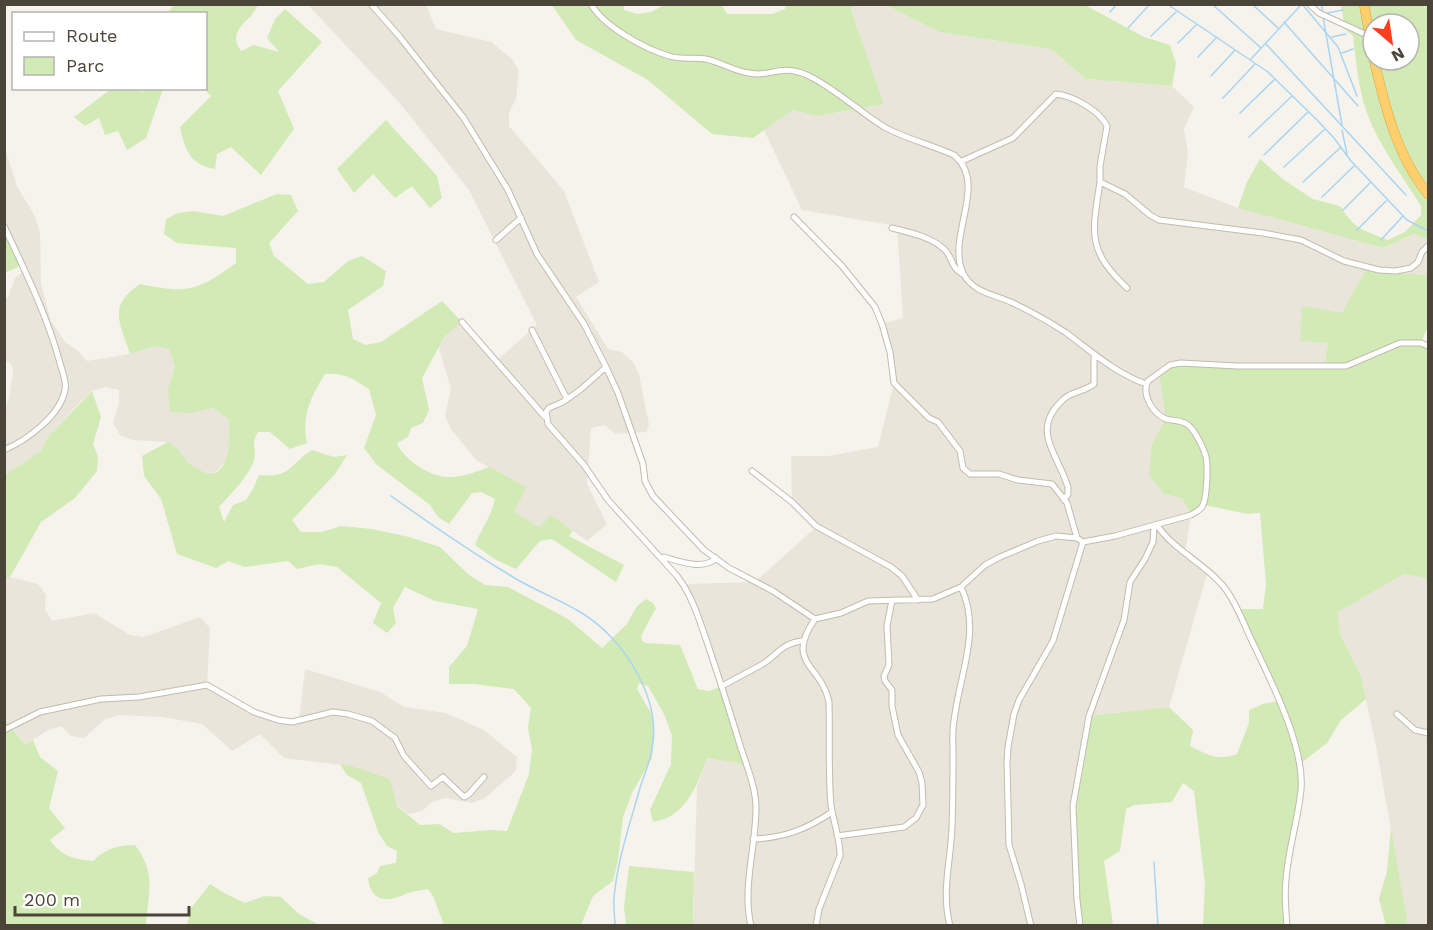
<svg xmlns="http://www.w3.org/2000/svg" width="1433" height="930" viewBox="0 0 1433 930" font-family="'Work Sans',sans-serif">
<rect width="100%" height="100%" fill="#f6f3ec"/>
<path fill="#eae5da" d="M308,5H426L436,29L491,42L512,59L519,71L516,99L509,112V126L564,191L599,282L576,297L608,349L622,352L633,362L639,374L649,425L646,432L615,434L605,425L591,428L587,484L607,524L587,541L551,515L539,527L513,512L525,486L477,461L451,429L445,416L451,388L439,349L445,336L462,322L496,361L537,325L469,190L398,101Z
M854,5H886L939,32L1051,49L1086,79L1172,86L1194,107L1184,129L1188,153L1184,187L1238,208L1383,248L1415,234L1428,240V275L1365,271L1328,343L1324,366L1166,419L1164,494L1182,498L1191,515L1185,553L1208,570L1169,707L1089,716L1080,925H693L697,787L707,758L745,765L722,686L684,584L755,582L816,527L792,502L791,456H828L878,447L894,383L882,324L903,318L897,226L802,210L764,130L793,110L817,116L884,104L851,10Z
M4,145L17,186L34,215L40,232L41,284L51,321L65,342L78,351L87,361L130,354L154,346L169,349L175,366L168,389L191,413L213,408L229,420V444L225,461L217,471L207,474L187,462L178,449L168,442L133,440L120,435L113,423L119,403V390L105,387L92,391L82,400L47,438L41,451L5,475V407L9,399L13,371L11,364L5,361V298L8,297L15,278L25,270L5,226Z
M1404,574L1425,578L1428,582V925H1408L1377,751L1361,676L1340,634L1338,612Z
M10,577L38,584L46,595L45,609L52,621L94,613L130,635L144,637L200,617L210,628L207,685L254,712L278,720L299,721L305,669L380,692L404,707L446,713L484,730L517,757L516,771L485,798L472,803L445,798L432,802L422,811L408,814L351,766L284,758L260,734L232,751L202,724L162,717L118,715L104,720L84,738L71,736L61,726L48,730L25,745L5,718L4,579Z"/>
<path fill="#d2eab5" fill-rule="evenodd" d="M721,4L727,14H772L785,9L786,5H854L851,10L884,104L817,116L793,110L753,138L712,134L648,80L576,40L552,5H624V10L637,14L651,12L664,5Z
M1420,4L1425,7L1428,5V182L1425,190L1428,194V240L1414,234L1383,248L1238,208L1247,182L1260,159L1284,180L1313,199L1340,206C1356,231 1362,229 1388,240L1405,232L1421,215V206C1402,175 1378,145 1366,110C1358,87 1356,60 1353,36L1345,29L1341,5ZM1373,24H1409V60H1373Z
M174,5H258C256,8 253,14 250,17C239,27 230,37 241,51L254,45L279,52L267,38L275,19L285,9L322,42L278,91L294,129L261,175L231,147L217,154L215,169C190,165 185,150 180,127L211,96L204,89L206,88V14L167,13Z
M886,5H1085L1144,37L1170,45L1176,63L1172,86L1086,79L1051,49L939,32Z
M111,89H132L143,92V89H163L146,138L127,150L118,131L105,135L99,118L85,126L74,117Z
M386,120L437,176L442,198L430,208L412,186L395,198L373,174L354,193L337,169Z
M277,194L291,195L298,211L269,243L274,256L308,284L324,282L348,261L362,256L386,271L383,286L348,310L353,339L366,345L381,342L442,301L462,322L445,336L422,378L429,410L423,423L411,428L408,437L397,443C404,460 429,476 447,477C462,478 477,471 490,467L526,487L514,512L539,527L551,515L573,531L569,536L624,565L616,582L552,539L540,541L516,569L496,560L475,545C481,529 492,515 495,499L481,492L472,493L449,524L438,517L430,505L377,465L364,448L376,415L369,389C354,379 343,372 325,374C311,396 301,417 307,443L290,449L270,432H258C250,446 257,448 254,460C249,476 230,495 219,507L224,522L233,505L246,500L253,489L259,475C292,478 288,465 312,450L334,457L347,455L335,474L292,520L301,532H322L341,526L372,529L409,537L440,547L468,574L485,585L508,587L568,619L602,648L627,624L637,606L646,599L653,603L656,608L641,636L642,641L646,643L680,645L698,689L709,691L722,686L746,765L707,758C697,786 686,817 653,822L650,810L671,764L672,736L664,714L648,686L639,683L637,689L651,713L654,726L652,758L632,793L623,817L618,860L613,881L593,896L581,925H444L433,896L428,889C422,890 414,891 408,893C389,902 371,904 368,878L377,873L380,866L396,863L397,851L387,846L378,832L361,783L347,775L340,764L351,766L390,779L397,806L420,825L439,824L454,833L491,830L507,831L529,774L532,749L528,728L531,708L514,689L474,684H449V667L467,646L478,609L435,601L405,587L393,608L396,623L387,633L373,623L381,603L337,567L319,564L297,569L288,561L245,567L228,561L216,568L177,554L161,499L144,476L142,456L168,442L178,449L187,462L207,474C210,473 214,473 217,472C231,462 229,435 229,420L213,408L191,413L170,412L168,389L175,366L169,349L154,346L130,354C120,322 107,306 140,284C187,294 198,291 236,263V248L177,243L164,234L166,219L178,213L193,211L223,216Z
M4,226L22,265L5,273H4Z
M1365,271L1428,275V326L1421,343L1428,346V582L1425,578L1404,574L1338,612L1340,634L1361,676L1366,699L1341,720L1327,743L1300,764L1301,789L1286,880L1287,925H1203L1205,884L1194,791L1183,783L1172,802L1134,805L1126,809L1120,851L1104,861L1113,925L1080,926L1073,806L1089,716L1169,707L1193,730L1190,746C1208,755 1217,761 1237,754L1249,723V710L1263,704L1278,701L1237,609H1263L1266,584L1260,513L1248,514L1204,505L1191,515L1182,498L1164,494L1149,475L1152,444L1166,419L1159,371L1170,365L1324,366L1328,343L1300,341L1302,306L1342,313Z
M92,391L101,417L93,444L98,457L97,471L75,498L41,522L10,577L5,579V475L41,451L47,438Z
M4,718L25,745L33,740L40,757L58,771L49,808L65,828L50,840C62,857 74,859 93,861C105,849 118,845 135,845C157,874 148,892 146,925H5Z
M1391,828L1408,925H1386L1379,899L1387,871Z
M629,866L694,872L693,925H626L624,907Z
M210,884L226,894L245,903L264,896L281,897L299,914L319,925H187L191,908Z"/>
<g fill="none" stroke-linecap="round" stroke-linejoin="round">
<path stroke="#a9d4f2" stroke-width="1.5" d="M1167,4L1268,72L1317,120L1334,138L1351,161L1407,220L1428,231
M1212,4L1261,48
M1252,4L1278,28
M1302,4L1338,47L1357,96
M1321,4L1323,12
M1110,12L1117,4
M1327,13L1343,10
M1323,17L1342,125
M1284,22L1358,106
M1128,28L1150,4
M1151,36L1176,12
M1332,37L1346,34
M1178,43L1196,25
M1266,44L1406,195
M1342,53L1353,49
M1198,57L1216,38
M1251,59L1301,5
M1211,76L1235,50
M1223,98L1255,64
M1240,113L1275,79
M1342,130L1347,154
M1249,137L1292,96
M1264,155L1308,112
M1284,167L1325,129
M1303,182L1340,148
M1322,197L1354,166
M1343,210L1370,183
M1357,230L1386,201
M1381,240L1403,216
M391,496C429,523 468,550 508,574C531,589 557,598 580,612C623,637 662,698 652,749C650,762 644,775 640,788C630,824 617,861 614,898C613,907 615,917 615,926
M1154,862L1158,926"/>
<g stroke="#c2bbae" stroke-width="7">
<path id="street" d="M371,4L399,36L463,117L508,190L537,254L584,324L606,367L618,393L643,464L645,481L653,496L704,550L729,568L773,591L815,619L841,613L868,601L933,599L961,587L985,565L1000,557L1038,541L1056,536L1077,538L1083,542L1115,536L1191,515C1194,513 1199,511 1202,507C1207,500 1208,466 1206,457C1204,449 1195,430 1188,425C1182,420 1173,421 1166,419C1153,414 1141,394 1148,381L1170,365L1181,363L1237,366H1346L1400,343H1421L1428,346
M591,4C603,26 645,49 669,56C681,60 694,57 706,59C720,62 734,71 749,73C771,78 779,63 807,75C835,88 859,112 886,128C907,139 932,145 954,155C989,184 946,236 963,273C973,293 994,294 1013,303C1030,311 1048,321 1065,332C1091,351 1115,373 1146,384
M1309,4L1319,13L1369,36
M962,161L1013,138L1056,94C1073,96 1099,110 1107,126L1100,166V182L1125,194L1150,215L1159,220L1263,233L1301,240L1344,261L1379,270L1396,271L1411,268L1418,262L1422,252L1428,246
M1100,182C1092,234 1087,250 1127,288
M794,217L842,266L875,307L882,324L890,352L894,383L929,418L938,422L960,451L963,468L970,474H999L1018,480L1052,484L1067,503L1077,538
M4,226C25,271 47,315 60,363C62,371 67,382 65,390C60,416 27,440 4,450
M892,228C909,232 931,237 944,249C954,258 949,267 964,275
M496,240L521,218
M462,322L545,417
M532,330L567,399
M606,367L580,390L563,402L549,408L546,412L548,424L584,465L608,500L677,576C692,595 699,619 707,642C718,675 729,708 739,742C745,762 756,786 756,808C756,847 742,887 751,926
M752,471L792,502L816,526L891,567L902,576L918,600
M1064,500L1068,494V487C1057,452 1029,429 1065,398C1074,391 1086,391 1094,384V354
M1157,525C1174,551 1205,563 1224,587C1236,602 1243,622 1251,639C1270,679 1305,746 1301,790C1298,820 1288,850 1286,880C1284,895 1286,910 1287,926
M664,557C678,561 704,571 716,558
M815,619C784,664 822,665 829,702C830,736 828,772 831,805C833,820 841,843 840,856L819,909L816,926
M722,686C735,679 748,672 761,665C778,655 780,644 802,641
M1397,714L1415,730L1428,733
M4,730L40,712L101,699L139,697L207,685L254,712L278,720L292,722L333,712L348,714L372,721L395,738L404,756L431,786L443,777L464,797L469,794L484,777
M837,836L904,827L916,818L923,805L922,783L919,772L898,735L892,706V690L885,681L884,676L889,665L887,626L892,600
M753,839C784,838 807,829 832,812
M950,926C941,891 951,861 952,826C953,801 953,777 953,753C953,742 952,731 954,721C959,675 982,631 961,587
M1031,926L1021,884L1009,845L1007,763L1008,747L1014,714L1019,700L1053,641L1083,542
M1080,926L1077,900L1073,806L1089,716L1124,620L1130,582L1145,559L1153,542L1154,526"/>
</g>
<g stroke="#e0a43c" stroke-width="10">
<path id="highway" d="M1364,4L1373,54
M1374,60C1385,107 1397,156 1428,194"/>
</g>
<use href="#street" stroke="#fff" stroke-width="5"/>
<use href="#highway" stroke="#ffcf6e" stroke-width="9"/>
</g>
<rect width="1433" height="930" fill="none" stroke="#4b4439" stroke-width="12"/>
<rect x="12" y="12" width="195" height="78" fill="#ffffff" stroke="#b7b4b0" stroke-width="1.5"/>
<rect x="24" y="32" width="30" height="9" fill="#ffffff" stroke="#b7b4b0" stroke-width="1.5"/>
<text x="66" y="42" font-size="18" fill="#4b4439">Route</text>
<rect x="24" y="57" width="30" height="18" fill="#d2eab5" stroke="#b7b4b0" stroke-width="1.5"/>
<text x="66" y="72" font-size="18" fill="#4b4439">Parc</text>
<g transform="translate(1391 42) rotate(151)"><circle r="28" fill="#ffffff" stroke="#b7b4b0" stroke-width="1.5"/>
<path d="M0-4.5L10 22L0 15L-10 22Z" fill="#fc3f1d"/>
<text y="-9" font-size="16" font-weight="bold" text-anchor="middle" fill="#4b4439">N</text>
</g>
<path d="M15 906v9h174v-9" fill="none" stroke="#4b4439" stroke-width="3"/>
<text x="24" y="906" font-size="18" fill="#4b4439" stroke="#ffffff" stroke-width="4.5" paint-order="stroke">200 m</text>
</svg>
